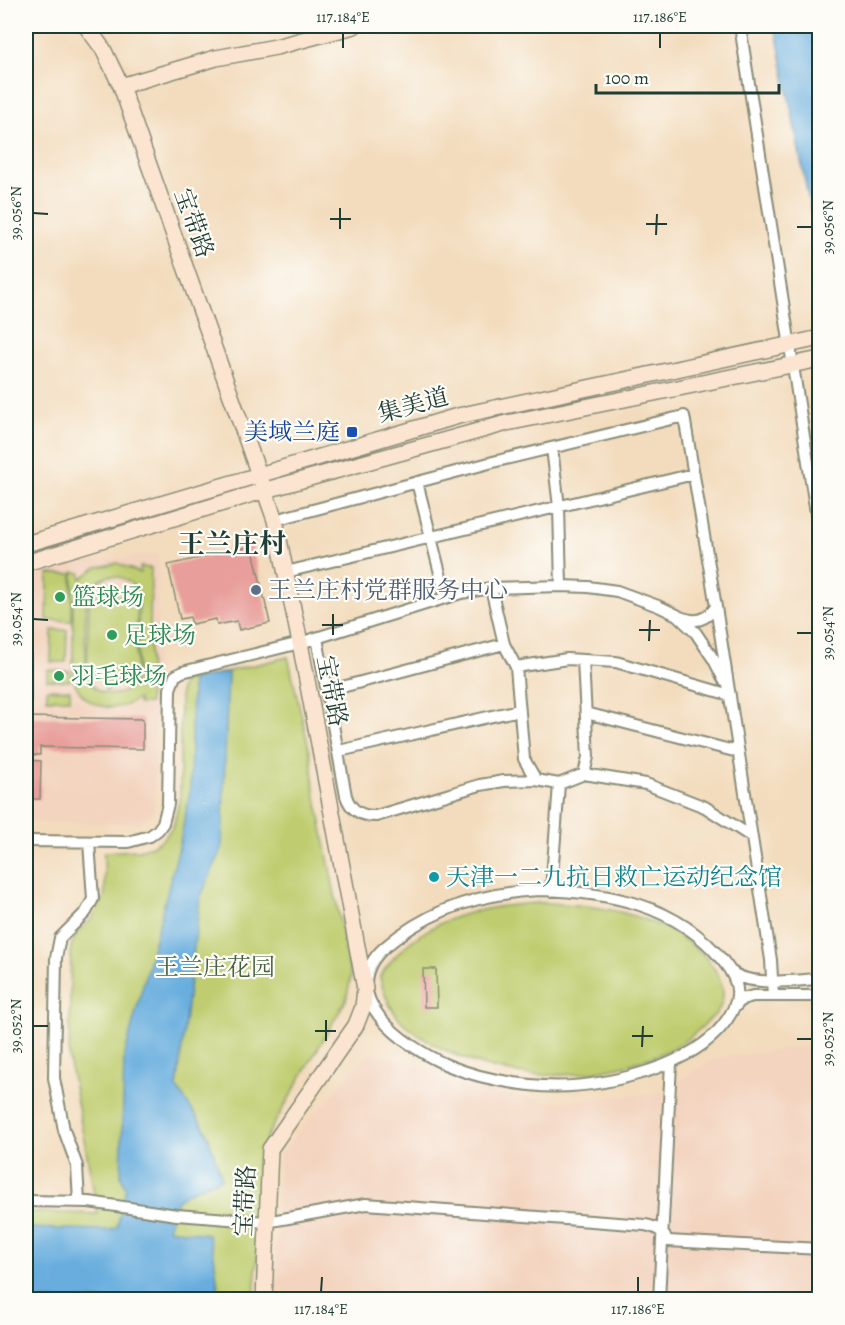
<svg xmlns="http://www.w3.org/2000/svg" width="845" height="1325" viewBox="0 0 845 1325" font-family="Alegreya,'Noto Serif SC',serif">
<rect width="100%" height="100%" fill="#fdfcf7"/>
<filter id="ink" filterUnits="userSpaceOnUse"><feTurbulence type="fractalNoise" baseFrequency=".0167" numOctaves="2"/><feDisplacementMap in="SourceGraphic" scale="12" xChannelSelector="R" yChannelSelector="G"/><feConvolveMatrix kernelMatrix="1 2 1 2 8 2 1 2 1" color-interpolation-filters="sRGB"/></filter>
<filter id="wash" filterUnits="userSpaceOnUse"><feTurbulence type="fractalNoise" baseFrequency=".008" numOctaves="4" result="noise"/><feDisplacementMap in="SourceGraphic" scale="24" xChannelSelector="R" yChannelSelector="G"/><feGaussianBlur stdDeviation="1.35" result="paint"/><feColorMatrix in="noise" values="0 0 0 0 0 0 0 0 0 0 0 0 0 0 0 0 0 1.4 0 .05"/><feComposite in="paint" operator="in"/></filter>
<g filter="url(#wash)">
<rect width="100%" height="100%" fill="#f3dcbd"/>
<path fill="#f3d4bf" d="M159,554L154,808L152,814L139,823H35L26,820V568Z
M819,1045V1299L275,1300L279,1154L369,1053L401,1059L481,1090L556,1102L658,1093L715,1058Z"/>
<path fill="#bfcd6f" stroke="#6f8552" stroke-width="1.5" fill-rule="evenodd" d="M117,563L140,573V567L151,568L149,704H138V699C113,716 82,706 73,678V572L81,573V579L95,568ZM109,576C126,576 136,584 139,600L137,677C128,701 94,700 87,674L136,675L137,596L89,595L87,674L86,667C86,650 83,603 90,590C94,583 101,579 109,576Z
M48,574H72V621L47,620Z
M52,630H67L66,662H51Z
M288,657L311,757L314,787L351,977L346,1000L266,1138L254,1299L26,1300V1212L98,1214L69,1059L71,947L76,934L92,919L105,895L104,852L139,850L152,846L162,840L173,827L180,798V688L183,682Z
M47,670L70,671V681L47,680Z
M104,679L127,681L106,691Z
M47,689L70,690V699H47Z
M540,903C595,904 655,913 698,950C713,963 731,988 719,1009C717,1014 711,1018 707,1022C696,1033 684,1043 671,1049C641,1064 594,1074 561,1075C520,1077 479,1067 443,1049C409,1032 388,1016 380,977C415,919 478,906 540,903Z"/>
<path fill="#68adde" stroke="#447589" stroke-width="1.5" d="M775,26H813L820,60L819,254Z
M228,672L222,849L200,898L177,1088L206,1130L222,1178L189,1192L177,1200L168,1229L208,1234L214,1255L218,1287L209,1299L26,1300V1228L111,1230L117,1227L126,1188L121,1176L124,1057L179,847L190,791L192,680Z"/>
<g id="blocks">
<path fill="#e89e9a" d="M252,546L270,623L239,630L237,621L217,625L216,619L192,624L190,617L180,619L168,565Z
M26,593H30L29,627H26Z
M26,629H31V703H26Z
M26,717L143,719V749L40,747V755H26Z
M26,760L41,761L40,799H26Z
M423,969H436L437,1007H424Z"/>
</g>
</g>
<g filter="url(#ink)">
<use href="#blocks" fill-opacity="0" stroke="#898c78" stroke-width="1.5"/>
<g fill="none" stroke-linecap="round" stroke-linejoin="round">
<g stroke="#898c78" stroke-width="14">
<path id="street" d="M740,26L820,539
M552,448L559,507L561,586
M417,482L446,597
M275,520L493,462L684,416L716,607L771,960L773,996
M286,572L694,474
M491,588L504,644L516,667L524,759L536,780
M680,617C696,623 705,621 716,607
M317,638L346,796C351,811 361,816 376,816L480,785L504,781L536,780L559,784L584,774L646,784L705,807L752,837
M583,660L588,757L584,774
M516,667L567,659L616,662L730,695
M327,691L504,644
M586,713L738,752
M339,751L519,710
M26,841L128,842L150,836L158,830L163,823L168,804L170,689L175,676L182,672L300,643L461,593L491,588L561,586L588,587L617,591L658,606L677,615L696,633L714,660L724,680
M539,890C608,892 677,904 723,961C742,984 742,1001 723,1025C705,1048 677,1061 651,1070C611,1083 572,1090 530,1085C502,1082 473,1076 447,1065C405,1047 331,995 385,947C429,909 482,893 539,890Z
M551,891L559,784
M732,972C750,987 796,980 820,979
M734,1008L742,999L753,996H820
M26,1201L89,1202L177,1215L266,1222L366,1204L645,1225C657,1227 662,1231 668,1241L820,1249
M79,1202L77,1166L64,1130L54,1078L56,958L60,938L86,912L93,899L89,842
M659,1300L671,1063"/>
</g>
<g stroke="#898c78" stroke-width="18">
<path id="secondary" d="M86,26L103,49L121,86L275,520L300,643L365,989L363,1007L356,1025L270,1149L264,1300
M121,86L216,58L276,47L354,26
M26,544L458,416L820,338
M26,563L266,490L507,423L820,359"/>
</g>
<use href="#street" stroke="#fff" stroke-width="10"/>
<use href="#secondary" stroke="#fce5d0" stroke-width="15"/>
</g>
</g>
<path fill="none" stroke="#1f3d34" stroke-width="2" d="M343,48V33M660,48V33M33,213L48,214M330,219H351M646,224H667M797,227H812M340,229V208M656,235L657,214M33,619L48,620M322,625H343M639,630H660M797,633H812M333,635V614M649,641L650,620M33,1026H48M315,1031H336M632,1036H653M797,1039H812M326,1041V1020M642,1047L643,1026M321,1292L322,1277M638,1292V1277"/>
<rect fill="#1a4fb4" stroke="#fdfcf7" stroke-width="2" x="346" y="426" width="12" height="12" rx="3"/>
<circle fill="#5c6f8a" stroke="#fdfcf7" stroke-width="2" cx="256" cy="590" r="6"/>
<g fill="#2e9e5b" stroke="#fdfcf7" stroke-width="2">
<circle cx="60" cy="597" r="6"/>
<circle cx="112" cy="635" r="6"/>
<circle cx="59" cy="676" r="6"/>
</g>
<circle fill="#0f9aa8" stroke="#fdfcf7" stroke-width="2" cx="434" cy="877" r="6"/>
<g text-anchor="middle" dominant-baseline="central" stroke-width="4.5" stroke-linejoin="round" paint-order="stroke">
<g font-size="24" fill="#1f3d34" stroke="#fdfcf7">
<text transform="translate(194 223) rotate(70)">宝带路</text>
<text transform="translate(413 405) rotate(-15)">集美道</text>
<text transform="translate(332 691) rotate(79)">宝带路</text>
<text transform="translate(245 1201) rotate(-87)">宝带路</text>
</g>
<g font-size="24" fill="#164399" stroke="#fdfcf7" text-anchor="end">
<text x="340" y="432">美域兰庭</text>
</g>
<g font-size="24" fill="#4e5e75" stroke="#fdfcf7" text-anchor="start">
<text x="268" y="590">王兰庄村党群服务中心</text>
</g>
<g font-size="24" fill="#27864d" stroke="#fdfcf7" text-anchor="start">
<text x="72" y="597">篮球场</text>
<text x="124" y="635">足球场</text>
<text x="71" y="676">羽毛球场</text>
</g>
<g font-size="24" fill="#0d838f" stroke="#fdfcf7" text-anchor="start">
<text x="446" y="877">天津一二九抗日救亡运动纪念馆</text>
</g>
<g font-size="24" fill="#476143" stroke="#fdfcf7">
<text x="215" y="967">王兰庄花园</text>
</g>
<g font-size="27" font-weight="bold" fill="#1f3d34" stroke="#fdfcf7">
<text x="232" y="544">王兰庄村</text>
</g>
</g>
<rect width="845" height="1325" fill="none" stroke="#fdfcf7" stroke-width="66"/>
<path d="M596 84v9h183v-9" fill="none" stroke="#1f3d34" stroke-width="3"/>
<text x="605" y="84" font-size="18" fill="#1f3d34" stroke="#fdfcf7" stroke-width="4.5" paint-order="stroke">100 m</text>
<rect x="33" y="33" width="779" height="1259" fill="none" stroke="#1f3d34" stroke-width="2"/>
<g font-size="15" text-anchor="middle" fill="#1f3d34">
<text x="343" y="22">117.184°E</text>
<text x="660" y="22">117.186°E</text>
<text transform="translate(16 213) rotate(-90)" y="5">39.056°N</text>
<text transform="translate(828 227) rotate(-90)" y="5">39.056°N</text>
<text transform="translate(16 619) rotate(-90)" y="5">39.054°N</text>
<text transform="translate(828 633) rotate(-90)" y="5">39.054°N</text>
<text transform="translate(16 1026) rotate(-90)" y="5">39.052°N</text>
<text transform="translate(828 1039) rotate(-90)" y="5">39.052°N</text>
<text x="321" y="1314">117.184°E</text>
<text x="638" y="1314">117.186°E</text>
</g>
</svg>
